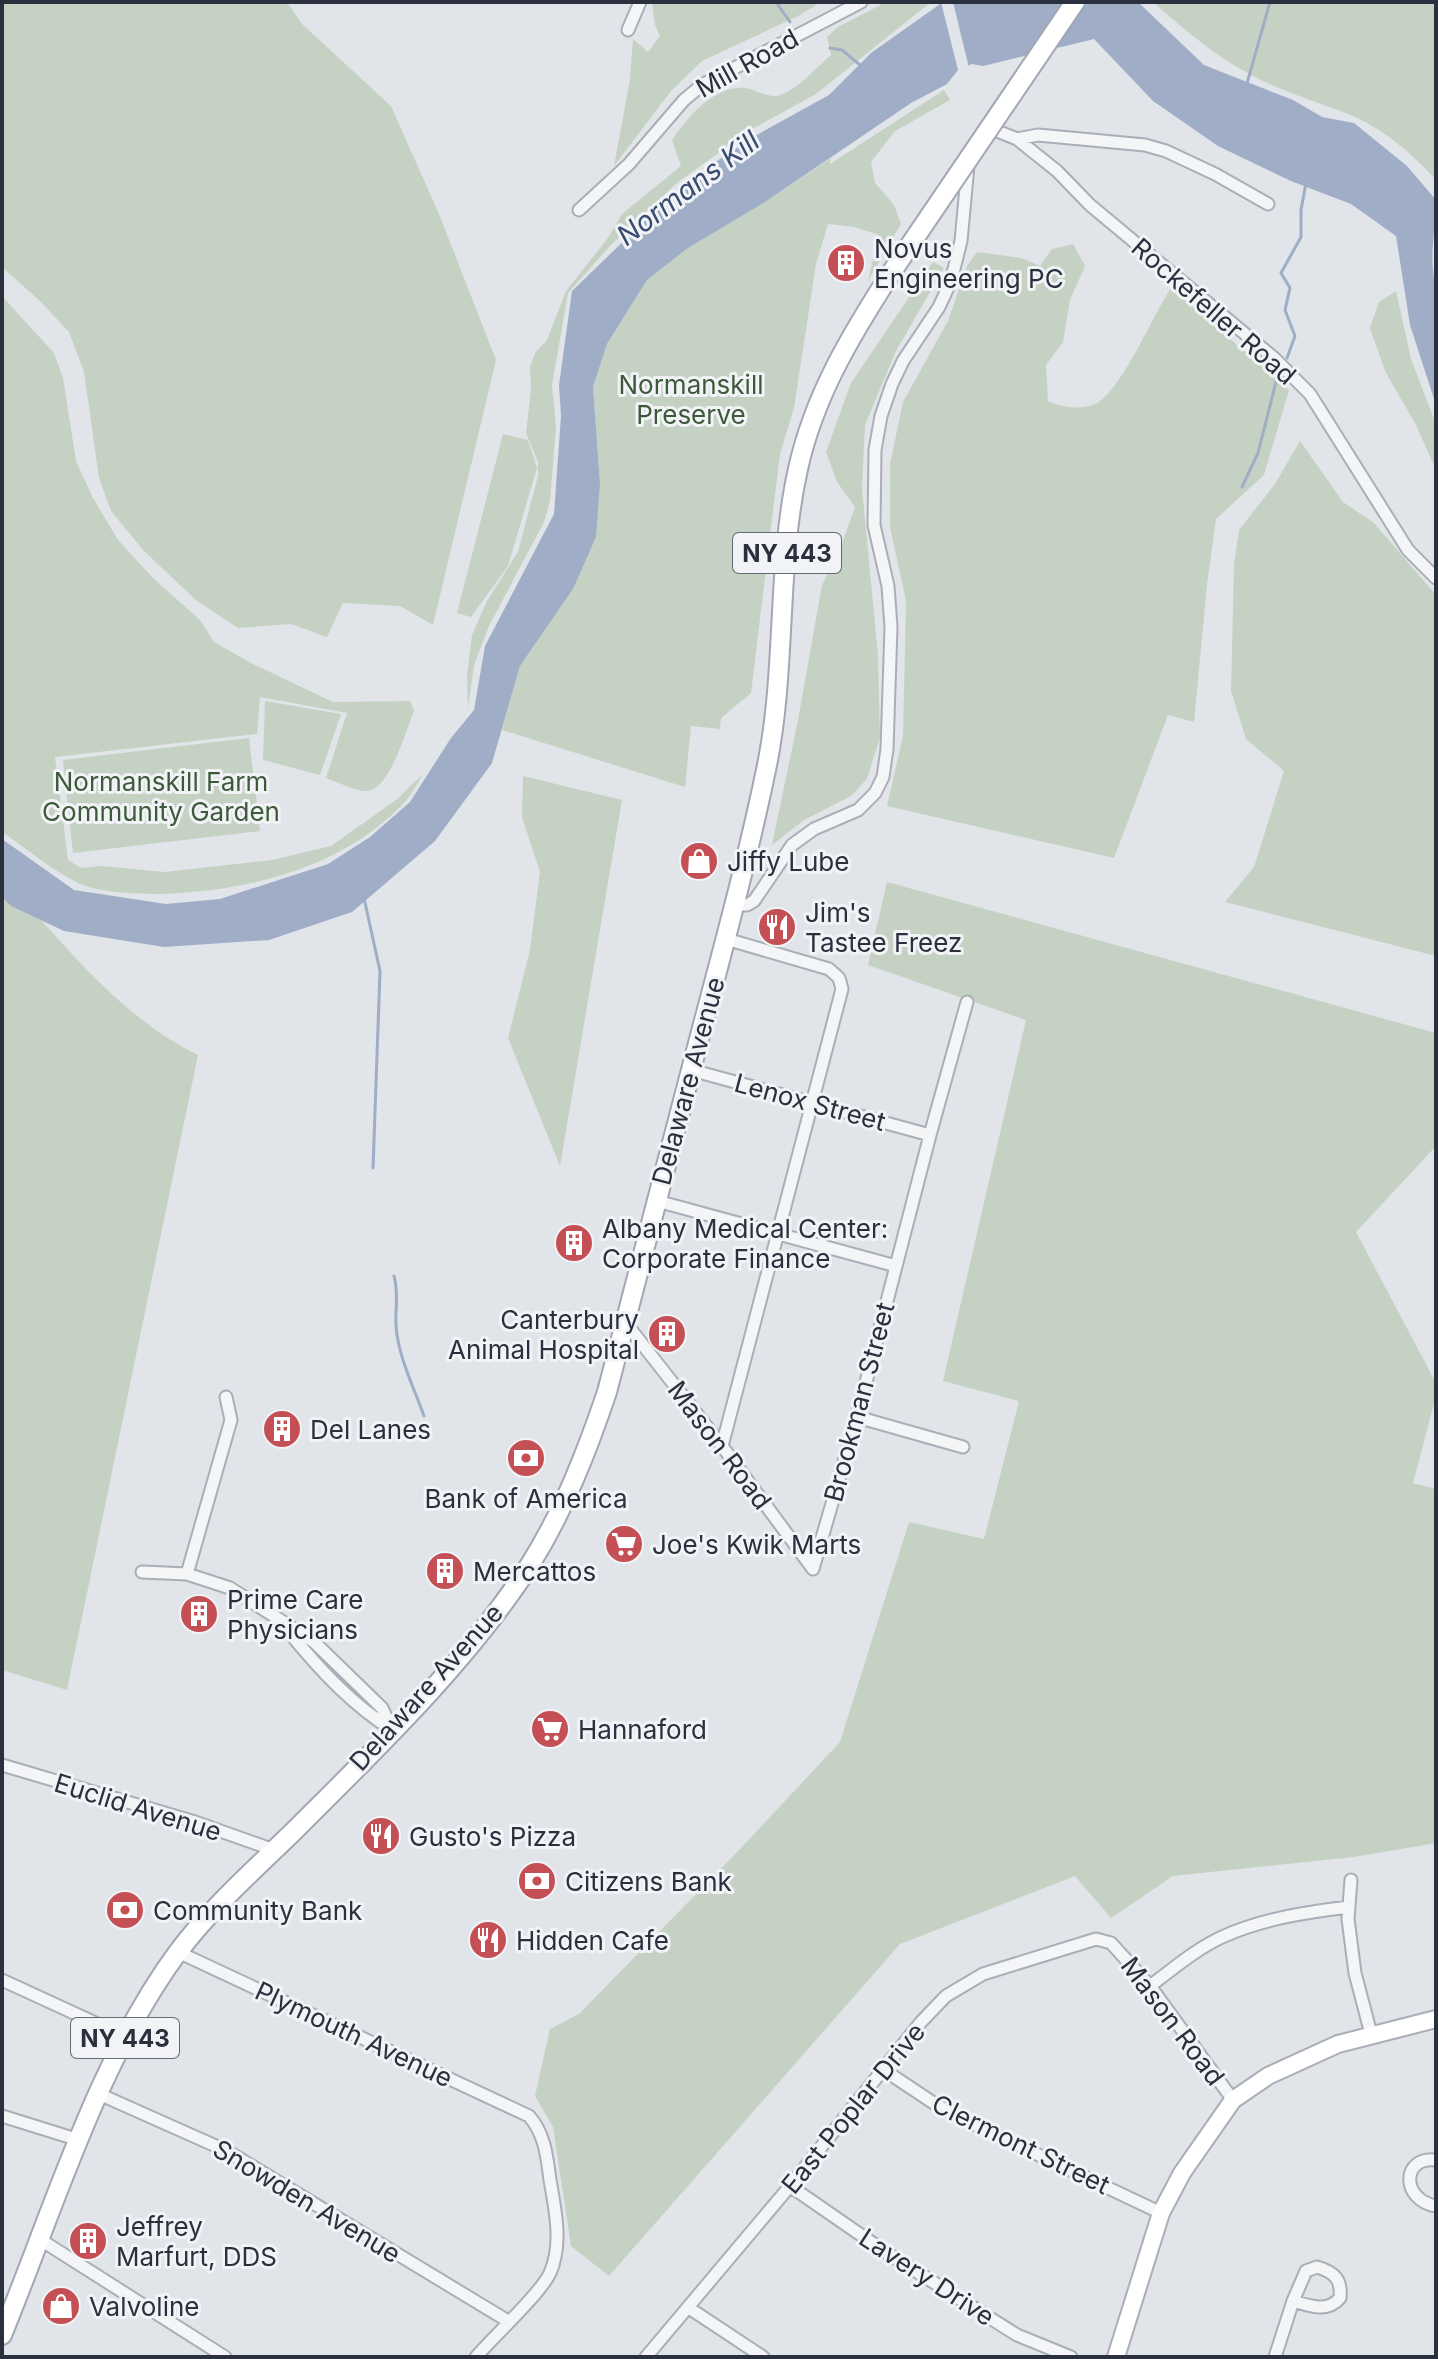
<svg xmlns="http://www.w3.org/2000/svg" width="1438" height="2359" viewBox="0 0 1438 2359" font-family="Inter,sans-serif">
<rect width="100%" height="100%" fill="#e1e4e9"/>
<path fill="#c5d2c3" d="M2,2H287L302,24L391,106L439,214L496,360L433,625L400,606L343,603L327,637L291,624L238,628L197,601L145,552L111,511L99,478L84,372L69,332L40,301L2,267Z
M652,2H821L798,16L702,61L671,91L614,166L630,79L633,39L648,52L660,36L655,25Z
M886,2H931L816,94L752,129L678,182L611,245L568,293L552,385L556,427L550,501L544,522L489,626L474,665L468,708L467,676L472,635L487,601L518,552L538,476V462L526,433L531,390L530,367L535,353L547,340L566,291L608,238L622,214L681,166L672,140C689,116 714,85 746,88C756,90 767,97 776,96C792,95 819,65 831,55L827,37L838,27Z
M1153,2H1436V180C1413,154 1381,127 1348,114C1320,103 1291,94 1263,81C1221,61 1187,32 1153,2Z
M944,90L950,100L895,131L871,162L875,183L894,205L901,224L868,281L879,235L854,227L828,224L816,264L794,408L780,454L751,693L721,718L720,729L691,726L685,787L502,730L520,666L573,589L600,483L593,387L607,344L647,280L688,248L762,204L831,158L830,164Z
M1073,244L1085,266L1070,300L1063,342L1046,365L1048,401C1062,407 1082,411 1097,403C1122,389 1153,315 1171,288L1289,390L1264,475L1216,519L1207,585L1194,722L1168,715L1114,858L887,806L903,736L906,601L890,527V464L903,402L948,321L967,266L977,252L1021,258L1040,266L1052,249Z
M933,262L944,268L896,351L865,425L862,488L878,656L880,737L867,779L851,796L804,820L772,845L798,720L822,585L839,552L855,507L837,482L826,452L851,383Z
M1396,291L1411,359L1436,424V470L1416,425L1385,371L1370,328L1379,302Z
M2,296L54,353L63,378L76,461L93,498L118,540L154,579L200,620L214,642L253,664L333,702L410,701L414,710C407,729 390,788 368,791C356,792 338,782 326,778L347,713L260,697L257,734L55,757L68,860L81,868L101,866L165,872L272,860L331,846L396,800L423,774C417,784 411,796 403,804C342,868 248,891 163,894C141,894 98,893 78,883C52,870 27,849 2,832Z
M503,434L528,440L537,468L508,566L471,617L457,613Z
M1300,441L1343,502L1374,523L1436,595V956L1225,902L1254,867L1284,771L1246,739L1231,691L1234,564L1239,530L1275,484Z
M265,701L341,714L320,775L263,760Z
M249,738L260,831L73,853L63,760Z
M523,776L622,800L560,1166L508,1038L530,950L540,872L522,817Z
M2,877C62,941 118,1016 198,1055L67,1690L2,1670Z
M887,882L1436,1033V1146L1356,1232L1436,1383V1396L1413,1483L1436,1489V1843L1354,1857L1173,1876L1111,1918L1075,1876L900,1944L609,2276L571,2246L553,2127L535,2096L550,2029L579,2014L742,1847L840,1742L909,1522L984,1539L1019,1401L943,1381L1026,1020L868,965Z"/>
<path fill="#9faec6" d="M943,2H1138L1204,65L1293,100L1322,117L1354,123L1407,166L1436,200C1436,233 1428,255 1436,288V405L1410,325L1396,236L1351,204L1291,181L1218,146L1153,101L1094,39L983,66L972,64L958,70L947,84L911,103L762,204L688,248L647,280L607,344L593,387L600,483L596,537L573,589L520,666L492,763L435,841L352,912L269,940L164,947L64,931L11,906L2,897V839L74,890L166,904L220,899L328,864L370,837L410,802L451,738L474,710L485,646L554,514L561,416L559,385L572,291L664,202L711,165L755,136L829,95L871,53Z"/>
<path fill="#e1e4e9" d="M941,2H953L969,68L958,70Z"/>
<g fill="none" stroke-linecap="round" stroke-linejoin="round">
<path stroke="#9faec6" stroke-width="3" d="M776,2L790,22
M830,48L842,50L860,65
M1246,87L1270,2
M1287,358L1295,336L1285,310L1290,288L1281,273L1301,237V210L1306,183
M1242,487L1258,453L1279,370
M364,898L380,971L373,1168
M394,1276C399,1293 395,1309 396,1326C398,1356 414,1388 424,1416"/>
<g stroke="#aaaeb6" stroke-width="15">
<path id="street" d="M628,30L640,2
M984,131H997L1017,139L1057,171L1090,205L1274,358L1310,394L1408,550L1436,578
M1017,139L1038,135L1145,145L1166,151L1215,174L1268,204
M579,210L629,164L684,100L702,85L861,2
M735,905H747L754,901L792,845L814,829L858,810L875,793L883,777L887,749L891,627L888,586L874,525L875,450L881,416L892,384L903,361L939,307L951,281L961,241L968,166
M691,1070L930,1135
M657,1201L896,1266
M625,1322L722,1446L813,1569
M857,1417L963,1447
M722,1446L842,989L839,978L829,969L726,939
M813,1569L857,1417L930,1135L967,1002
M142,1572L187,1574L230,1588L313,1641L382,1708L392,1729
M187,1574L231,1420L226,1397
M286,1628C315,1665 351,1704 391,1729
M2,1765L195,1822L274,1850
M1351,1880L1348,1919L1355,1973L1371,2034
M178,1952L529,2116C545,2134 547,2157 550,2180C555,2209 563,2244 550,2273C540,2294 493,2337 476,2357
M2,1980L126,2037
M1150,1986C1173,1969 1196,1949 1222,1937C1261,1919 1307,1912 1349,1907
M884,2070L935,2104L967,2121L1161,2213
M99,2094L227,2151L508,2321
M2,2116L79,2140
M1436,2160C1401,2156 1401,2200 1436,2206
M790,2186L884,2251L1017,2335L1071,2357
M41,2240L225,2357
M1317,2267C1334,2272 1342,2279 1340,2298C1327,2313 1310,2306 1293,2301L1306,2271Z
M689,2308L763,2357
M646,2357L790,2186L921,2022L946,1996L983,1974L1096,1939L1111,1943L1150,1986L1233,2100
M1275,2357L1293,2301"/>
</g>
<g stroke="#aaaeb6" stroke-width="20">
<path id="secondary" d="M1116,2357L1161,2213L1182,2173L1233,2100L1268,2076L1338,2044L1436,2019"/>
</g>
<g stroke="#a2a7b4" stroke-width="22">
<path id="primary" d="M2,2335C53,2211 98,2060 178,1952C212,1907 255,1869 295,1830C376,1749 470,1659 531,1563C564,1510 587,1451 607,1392C635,1285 663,1177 691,1070C717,970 745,871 766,770C787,671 776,567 798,469C814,396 851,335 891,273"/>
</g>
<use href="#street" stroke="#f4f5f7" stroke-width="11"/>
<use href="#secondary" stroke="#fff" stroke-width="16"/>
<use href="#primary" stroke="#fff" stroke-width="18"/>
<g stroke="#a2a7b4" stroke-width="22" stroke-linecap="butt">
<path id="primary-bridge" d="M891,273L1075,2"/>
</g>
<use href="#primary-bridge" stroke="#fff" stroke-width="18"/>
</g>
<defs>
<g id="building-disc" transform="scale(2)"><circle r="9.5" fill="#c45055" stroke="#f1f3f6"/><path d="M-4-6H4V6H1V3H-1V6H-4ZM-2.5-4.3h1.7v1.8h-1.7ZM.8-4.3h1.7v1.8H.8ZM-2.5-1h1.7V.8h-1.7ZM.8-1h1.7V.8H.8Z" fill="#fff"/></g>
<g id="shop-disc" transform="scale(2)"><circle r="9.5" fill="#c45055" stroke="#f1f3f6"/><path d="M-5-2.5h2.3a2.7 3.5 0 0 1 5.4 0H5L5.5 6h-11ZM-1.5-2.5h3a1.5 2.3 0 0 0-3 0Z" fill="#fff"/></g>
<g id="restaurant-disc" transform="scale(2)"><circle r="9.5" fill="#c45055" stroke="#f1f3f6"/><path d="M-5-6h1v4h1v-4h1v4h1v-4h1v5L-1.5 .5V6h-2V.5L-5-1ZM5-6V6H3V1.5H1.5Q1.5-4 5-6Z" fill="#fff"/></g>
<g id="bank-disc" transform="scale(2)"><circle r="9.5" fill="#c45055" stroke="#f1f3f6"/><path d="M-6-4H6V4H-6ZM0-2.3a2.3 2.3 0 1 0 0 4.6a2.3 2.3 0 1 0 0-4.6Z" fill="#fff"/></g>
<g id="supermarket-disc" transform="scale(2)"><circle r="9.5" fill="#c45055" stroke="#f1f3f6"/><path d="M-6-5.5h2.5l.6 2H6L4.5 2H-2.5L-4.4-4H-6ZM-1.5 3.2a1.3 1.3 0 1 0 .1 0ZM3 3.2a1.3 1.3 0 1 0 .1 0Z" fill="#fff"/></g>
</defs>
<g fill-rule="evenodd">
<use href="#building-disc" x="846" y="263"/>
<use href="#shop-disc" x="699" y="861"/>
<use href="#restaurant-disc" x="777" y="927"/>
<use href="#building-disc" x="574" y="1243"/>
<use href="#building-disc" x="667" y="1334"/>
<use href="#building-disc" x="282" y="1429"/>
<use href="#bank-disc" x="526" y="1458"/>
<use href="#supermarket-disc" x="624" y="1544"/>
<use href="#building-disc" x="445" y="1571"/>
<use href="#building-disc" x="199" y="1614"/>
<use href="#supermarket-disc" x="550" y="1729"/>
<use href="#restaurant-disc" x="381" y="1836"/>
<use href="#bank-disc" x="537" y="1881"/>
<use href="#bank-disc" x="125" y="1910"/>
<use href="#restaurant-disc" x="488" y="1940"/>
<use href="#building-disc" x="88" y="2241"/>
<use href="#shop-disc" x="61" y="2306"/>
</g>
<g text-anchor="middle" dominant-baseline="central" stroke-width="6" stroke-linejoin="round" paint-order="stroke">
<g fill="#f1f3f6" stroke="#666a76" stroke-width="2">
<rect x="733" y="533" width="108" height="40" rx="6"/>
<rect x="71" y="2018" width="108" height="40" rx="6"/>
</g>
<g font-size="24" font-weight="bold" fill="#2b303f">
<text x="787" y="553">NY 443</text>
<text x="125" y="2038">NY 443</text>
</g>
<g font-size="26" fill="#2b303f" stroke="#f1f3f6">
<text transform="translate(747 63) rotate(-29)">Mill Road</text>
<text transform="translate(1214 311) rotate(41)">Rockefeller Road</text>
<text transform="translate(688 1081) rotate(-75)">Delaware Avenue</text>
<text transform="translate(810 1102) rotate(15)">Lenox Street</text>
<text transform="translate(859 1402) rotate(-75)">Brookman Street</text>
<text transform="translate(720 1445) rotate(53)">Mason Road</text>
<text transform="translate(426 1687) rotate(-48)">Delaware Avenue</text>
<text transform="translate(138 1807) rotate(17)">Euclid Avenue</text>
<text transform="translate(1173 2021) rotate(53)">Mason Road</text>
<text transform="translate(354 2034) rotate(25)">Plymouth Avenue</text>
<text transform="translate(853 2108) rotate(-51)">East Poplar Drive</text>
<text transform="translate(1021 2144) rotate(26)">Clermont Street</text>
<text transform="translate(307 2201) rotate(31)">Snowden Avenue</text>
<text transform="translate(927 2277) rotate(33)">Lavery Drive</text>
</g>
<g font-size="26" fill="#2b303f" stroke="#f1f3f6" text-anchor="start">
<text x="874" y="248">Novus<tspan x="874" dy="30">Engineering PC</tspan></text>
<text x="727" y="861">Jiffy Lube</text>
<text x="805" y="912">Jim's<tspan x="805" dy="30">Tastee Freez</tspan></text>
<text x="602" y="1228">Albany Medical Center:<tspan x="602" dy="30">Corporate Finance</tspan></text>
<text x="639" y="1319" text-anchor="end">Canterbury<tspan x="639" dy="30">Animal Hospital</tspan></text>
<text x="310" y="1429">Del Lanes</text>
<text x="526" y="1498" text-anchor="middle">Bank of America</text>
<text x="652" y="1544">Joe's Kwik Marts</text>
<text x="473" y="1571">Mercattos</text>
<text x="227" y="1599">Prime Care<tspan x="227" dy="30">Physicians</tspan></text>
<text x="578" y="1729">Hannaford</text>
<text x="409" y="1836">Gusto's Pizza</text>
<text x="565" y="1881">Citizens Bank</text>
<text x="153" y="1910">Community Bank</text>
<text x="516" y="1940">Hidden Cafe</text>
<text x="116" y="2226">Jeffrey<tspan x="116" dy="30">Marfurt, DDS</tspan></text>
<text x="89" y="2306">Valvoline</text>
</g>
<g font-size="26" fill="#3c5a39" stroke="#f1f3f6">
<text x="691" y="384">Normanskill<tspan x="691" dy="30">Preserve</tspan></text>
<text x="161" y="781">Normanskill Farm<tspan x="161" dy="30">Community Garden</tspan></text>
</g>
<g font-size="28" font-style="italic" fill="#384b70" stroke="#f1f3f6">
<text transform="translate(688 188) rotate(-37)">Normans Kill</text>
</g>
</g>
<rect width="1438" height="2359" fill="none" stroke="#2b303f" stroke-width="8"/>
</svg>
